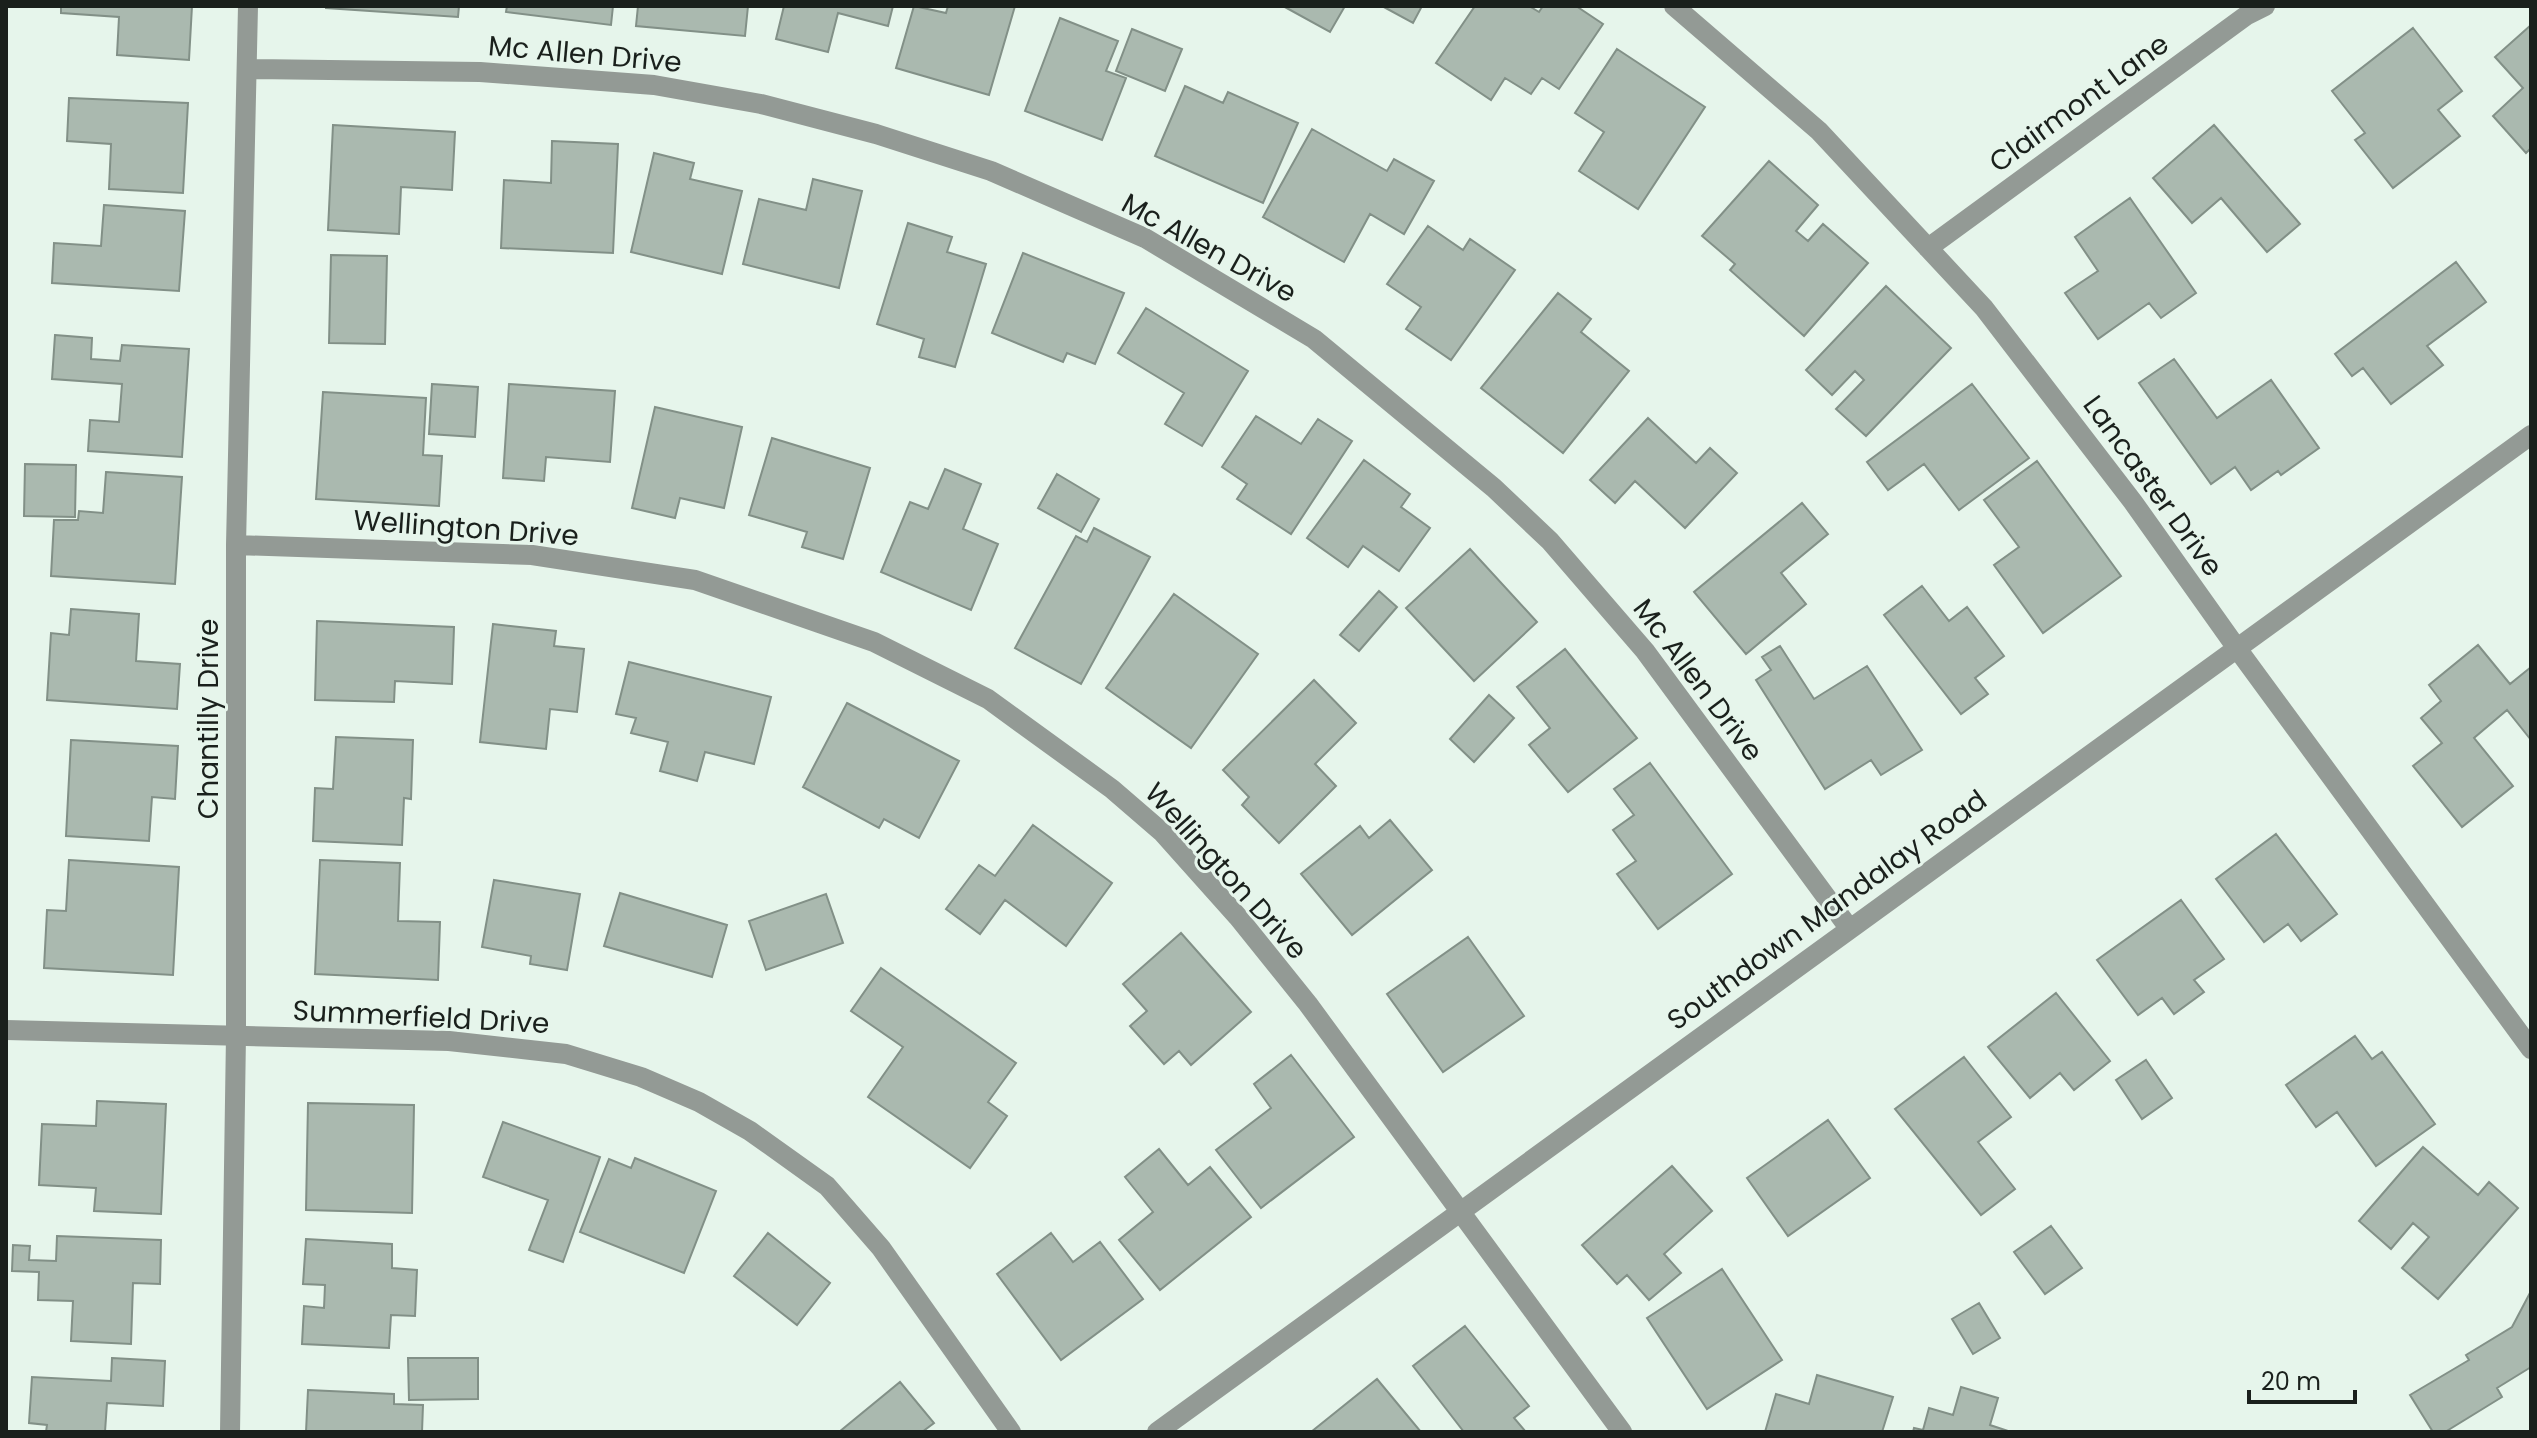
<svg xmlns="http://www.w3.org/2000/svg" width="2537" height="1438" viewBox="0 0 2537 1438" font-family="Poppins,sans-serif">
<rect width="100%" height="100%" fill="#e6f5eb"/>
<path fill="#aab9af" stroke="#829087" stroke-width="2" d="M61,6H192L189,60L117,55L119,17L61,13Z
M326,6H459L458,17L326,8Z
M507,6H613L611,25L506,12Z
M638,6H748L745,36L636,26Z
M784,6H893L888,26L838,13L828,52L776,39Z
M914,6L946,13L948,6H1015L989,95L896,68Z
M1283,6H1345L1330,32Z
M1382,6H1422L1413,23Z
M1475,6H1529L1539,12L1543,6H1576L1603,24L1559,89L1542,78L1531,94L1505,78L1491,100L1436,63Z
M1060,18L1118,41L1106,71L1126,78L1102,140L1025,111Z
M2531,25V148L2526,153L2493,116L2523,88L2495,57Z
M2413,28L2462,91L2438,110L2460,136L2393,188L2355,140L2365,133L2332,91Z
M1132,29L1182,49L1165,91L1116,71Z
M1617,49L1705,107L1638,209L1579,171L1604,132L1575,113Z
M1185,86L1223,103L1228,92L1298,123L1263,203L1155,156Z
M69,98L188,103L183,193L109,189L111,144L67,141Z
M333,125L455,132L452,190L401,187L399,234L328,230Z
M2214,125L2300,224L2267,252L2221,198L2192,223L2153,178Z
M1312,129L1387,171L1394,159L1434,181L1404,234L1370,214L1344,262L1263,217Z
M552,141L618,144L613,253L501,248L504,180L551,183Z
M654,153L694,163L690,179L742,191L722,274L631,252Z
M1769,161L1818,205L1796,231L1808,241L1823,224L1868,263L1804,336L1730,270L1735,264L1702,236Z
M813,179L862,191L839,288L743,264L759,199L806,210Z
M2130,198L2196,293L2161,318L2149,303L2098,339L2065,293L2098,271L2075,237Z
M104,205L185,211L179,291L52,283L54,243L101,246Z
M908,223L952,237L947,252L986,264L955,367L919,357L924,339L877,324Z
M1428,226L1463,250L1470,239L1515,270L1451,360L1406,329L1421,307L1387,284Z
M1023,253L1124,293L1095,364L1067,353L1063,362L992,333Z
M331,255L387,256L385,344L329,343Z
M2456,262L2486,302L2427,346L2443,365L2391,404L2363,368L2352,376L2335,354Z
M1886,286L1951,348L1866,436L1836,409L1864,380L1855,371L1832,395L1806,370Z
M1558,293L1591,319L1581,332L1629,371L1563,453L1481,388Z
M1146,308L1248,371L1202,446L1165,424L1184,393L1118,353Z
M55,335L92,338L91,359L120,361L122,345L189,349L182,457L88,451L90,420L119,422L122,384L52,379Z
M2174,359L2217,418L2271,380L2319,448L2281,475L2278,471L2251,490L2235,467L2211,484L2139,383Z
M432,384L478,387L475,437L429,434Z
M509,384L615,391L610,462L546,457L544,481L503,478Z
M1972,384L2029,458L1959,510L1924,464L1888,490L1867,462Z
M323,392L426,398L423,455L442,456L439,506L316,499Z
M655,407L742,427L724,508L680,498L675,518L632,508Z
M1256,416L1301,444L1318,419L1352,441L1291,534L1237,499L1247,484L1222,467Z
M1648,418L1696,463L1710,448L1737,473L1685,528L1635,481L1615,503L1590,480Z
M772,438L870,468L843,559L802,547L807,532L749,515Z
M1364,460L1410,494L1401,507L1430,528L1399,571L1363,546L1348,567L1307,538Z
M2037,461L2121,576L2043,633L1994,565L2019,547L1984,500Z
M25,464L76,465L75,517L24,516Z
M945,469L981,484L963,529L998,544L971,610L881,572L910,502L928,509Z
M106,472L182,477L175,584L51,576L54,520H78L79,511L103,513Z
M1057,474L1099,499L1081,532L1038,508Z
M1802,503L1828,534L1781,573L1806,604L1746,654L1694,592Z
M1094,528L1150,557L1081,684L1015,648L1076,536L1087,542Z
M1470,549L1537,622L1474,681L1406,608Z
M1922,586L1949,621L1967,607L2004,656L1975,678L1988,694L1961,714L1884,615Z
M1379,591L1397,607L1359,651L1340,635Z
M1174,594L1258,654L1191,748L1106,688Z
M71,609L139,614L136,661L180,664L177,709L47,700L51,633L69,635Z
M317,621L454,627L452,684L395,681L394,702L315,700Z
M493,624L556,631L554,646L584,649L577,712L550,709L546,749L480,742Z
M2478,645L2510,684L2531,667V740L2507,710L2474,738L2513,786L2462,827L2413,766L2442,743L2421,718L2441,701L2429,685Z
M1780,646L1814,699L1867,666L1922,750L1881,775L1871,760L1825,789L1756,680L1771,670L1762,657Z
M1565,649L1637,738L1568,792L1529,745L1550,728L1517,687Z
M629,662L771,697L754,764L705,752L697,781L660,771L668,742L631,733L636,718L616,714Z
M1314,680L1356,723L1315,764L1336,786L1279,843L1242,805L1249,797L1223,770Z
M1489,695L1514,718L1474,762L1450,739Z
M847,703L959,761L919,838L884,819L879,828L803,787Z
M336,737L413,740L411,799L404,798L402,845L313,841L315,788L333,789Z
M71,740L178,746L175,799L152,797L149,841L66,836Z
M1650,763L1732,874L1658,929L1617,874L1636,861L1613,830L1634,815L1614,789Z
M1390,820L1432,870L1352,935L1301,874L1360,826L1369,838Z
M1033,825L1112,883L1066,946L1005,900L980,934L946,909L979,865L995,876Z
M2276,834L2337,914L2301,941L2288,924L2264,942L2216,879Z
M69,860L179,867L173,975L44,968L47,910L66,911Z
M320,860L400,863L398,921L440,922L438,980L315,974Z
M494,880L580,894L567,970L530,964L531,956L482,947Z
M620,893L727,925L712,977L604,946Z
M826,894L843,943L766,970L749,921Z
M2181,900L2224,959L2194,980L2204,992L2174,1014L2162,998L2138,1015L2097,960Z
M1181,933L1251,1012L1191,1065L1179,1051L1164,1064L1130,1026L1147,1011L1123,984Z
M1468,937L1524,1016L1443,1072L1387,994Z
M881,968L1016,1063L988,1102L1007,1116L970,1168L868,1097L903,1047L851,1011Z
M2056,993L2110,1061L2074,1090L2060,1073L2030,1098L1988,1047Z
M2355,1036L2372,1059L2382,1052L2435,1124L2376,1166L2337,1112L2316,1127L2286,1085Z
M1291,1055L1354,1137L1261,1208L1216,1150L1271,1108L1254,1084Z
M1964,1057L2011,1117L1978,1142L2015,1189L1981,1215L1895,1109Z
M2146,1060L2172,1098L2142,1119L2116,1080Z
M97,1101L166,1104L161,1214L94,1211L96,1188L39,1185L42,1124L96,1126Z
M308,1103L414,1105L412,1213L306,1210Z
M1828,1120L1870,1178L1788,1236L1747,1178Z
M503,1122L600,1157L563,1262L529,1250L548,1200L483,1177Z
M2423,1147L2478,1195L2489,1182L2518,1208L2438,1299L2402,1268L2429,1237L2413,1223L2391,1249L2359,1221Z
M1159,1149L1188,1185L1210,1167L1251,1217L1160,1290L1119,1240L1153,1212L1125,1177Z
M635,1158L716,1191L684,1273L580,1232L609,1159L631,1168Z
M1672,1166L1712,1211L1664,1254L1681,1273L1649,1300L1627,1275L1617,1284L1582,1245Z
M2051,1226L2082,1268L2045,1294L2014,1252Z
M768,1233L830,1283L797,1325L734,1276Z
M1051,1233L1073,1262L1100,1242L1143,1299L1061,1360L997,1274Z
M57,1236L161,1240L160,1284L133,1283L131,1344L71,1341L73,1301L38,1300L39,1272L12,1271L13,1245L30,1246L29,1260L56,1261Z
M306,1239L392,1244V1268L417,1270L415,1316L391,1315L389,1348L302,1344L304,1306L324,1308L325,1285L303,1284Z
M1722,1269L1782,1360L1707,1409L1647,1318Z
M2531,1291V1367L2497,1388L2502,1397L2445,1432H2433L2410,1395L2469,1360L2466,1355L2512,1327Z
M1979,1303L2000,1338L1973,1354L1952,1319Z
M1465,1326L1529,1406L1514,1418L1526,1432H1464L1413,1366Z
M112,1358L165,1361L163,1406L107,1403L105,1432H46L47,1425L29,1423L32,1377L111,1381Z
M408,1358H478V1399L409,1400Z
M1817,1375L1893,1397L1882,1432H1765L1776,1394L1809,1404Z
M1377,1379L1421,1432H1311Z
M900,1382L934,1423L922,1432H839Z
M1961,1387L1998,1398L1990,1425L2011,1432H1913L1914,1428L1923,1430L1929,1408L1953,1415Z
M308,1390L394,1394V1404L423,1405L422,1432H306Z"/>
<g fill="none" stroke-linecap="round" stroke-linejoin="round">
<path stroke="#939a95" stroke-width="20" d="M1674,6L1819,131L1984,308L2133,502L2236,647L2531,1049
M247,69L480,72L654,85L761,104L876,134L991,171L1145,238L1314,339L1494,488L1550,541L1645,651L1849,928
M1928,248L2247,15L2265,6
M236,545L532,555L695,580L874,642L988,699L1112,789L1163,833L1238,917L1308,1004L1622,1432
M6,1030L449,1041L566,1054L641,1077L699,1102L750,1131L827,1186L881,1248L1011,1432
M230,1432L236,1035V545L248,6
M1157,1432L2531,435"/>
</g>
<g text-anchor="middle" dominant-baseline="central" stroke-width="6" stroke-linejoin="round" paint-order="stroke">
<g font-size="28" fill="#1a201c" stroke="#e6f5eb">
<text transform="translate(585 54) rotate(5)">Mc Allen Drive</text>
<text transform="translate(2079 103) rotate(-36)">Clairmont Lane</text>
<text transform="translate(1209 248) rotate(29)">Mc Allen Drive</text>
<text transform="translate(2153 486) rotate(54)">Lancaster Drive</text>
<text transform="translate(466 528) rotate(4)">Wellington Drive</text>
<text transform="translate(1698 680) rotate(53)">Mc Allen Drive</text>
<text transform="translate(208 719) rotate(-90)">Chantilly Drive</text>
<text transform="translate(1226 871) rotate(48)">Wellington Drive</text>
<text transform="translate(1827 910) rotate(-36)">Southdown Mandalay Road</text>
<text transform="translate(421 1017) rotate(3)">Summerfield Drive</text>
</g>
</g>
<rect width="2537" height="1438" fill="none" stroke="#1a201c" stroke-width="16"/>
<path d="M2249 1390v12h106v-12" fill="none" stroke="#1a201c" stroke-width="4"/>
<text x="2261" y="1390" font-size="24" fill="#1a201c" stroke="#e6f5eb" stroke-width="6" paint-order="stroke">20 m</text>
</svg>
